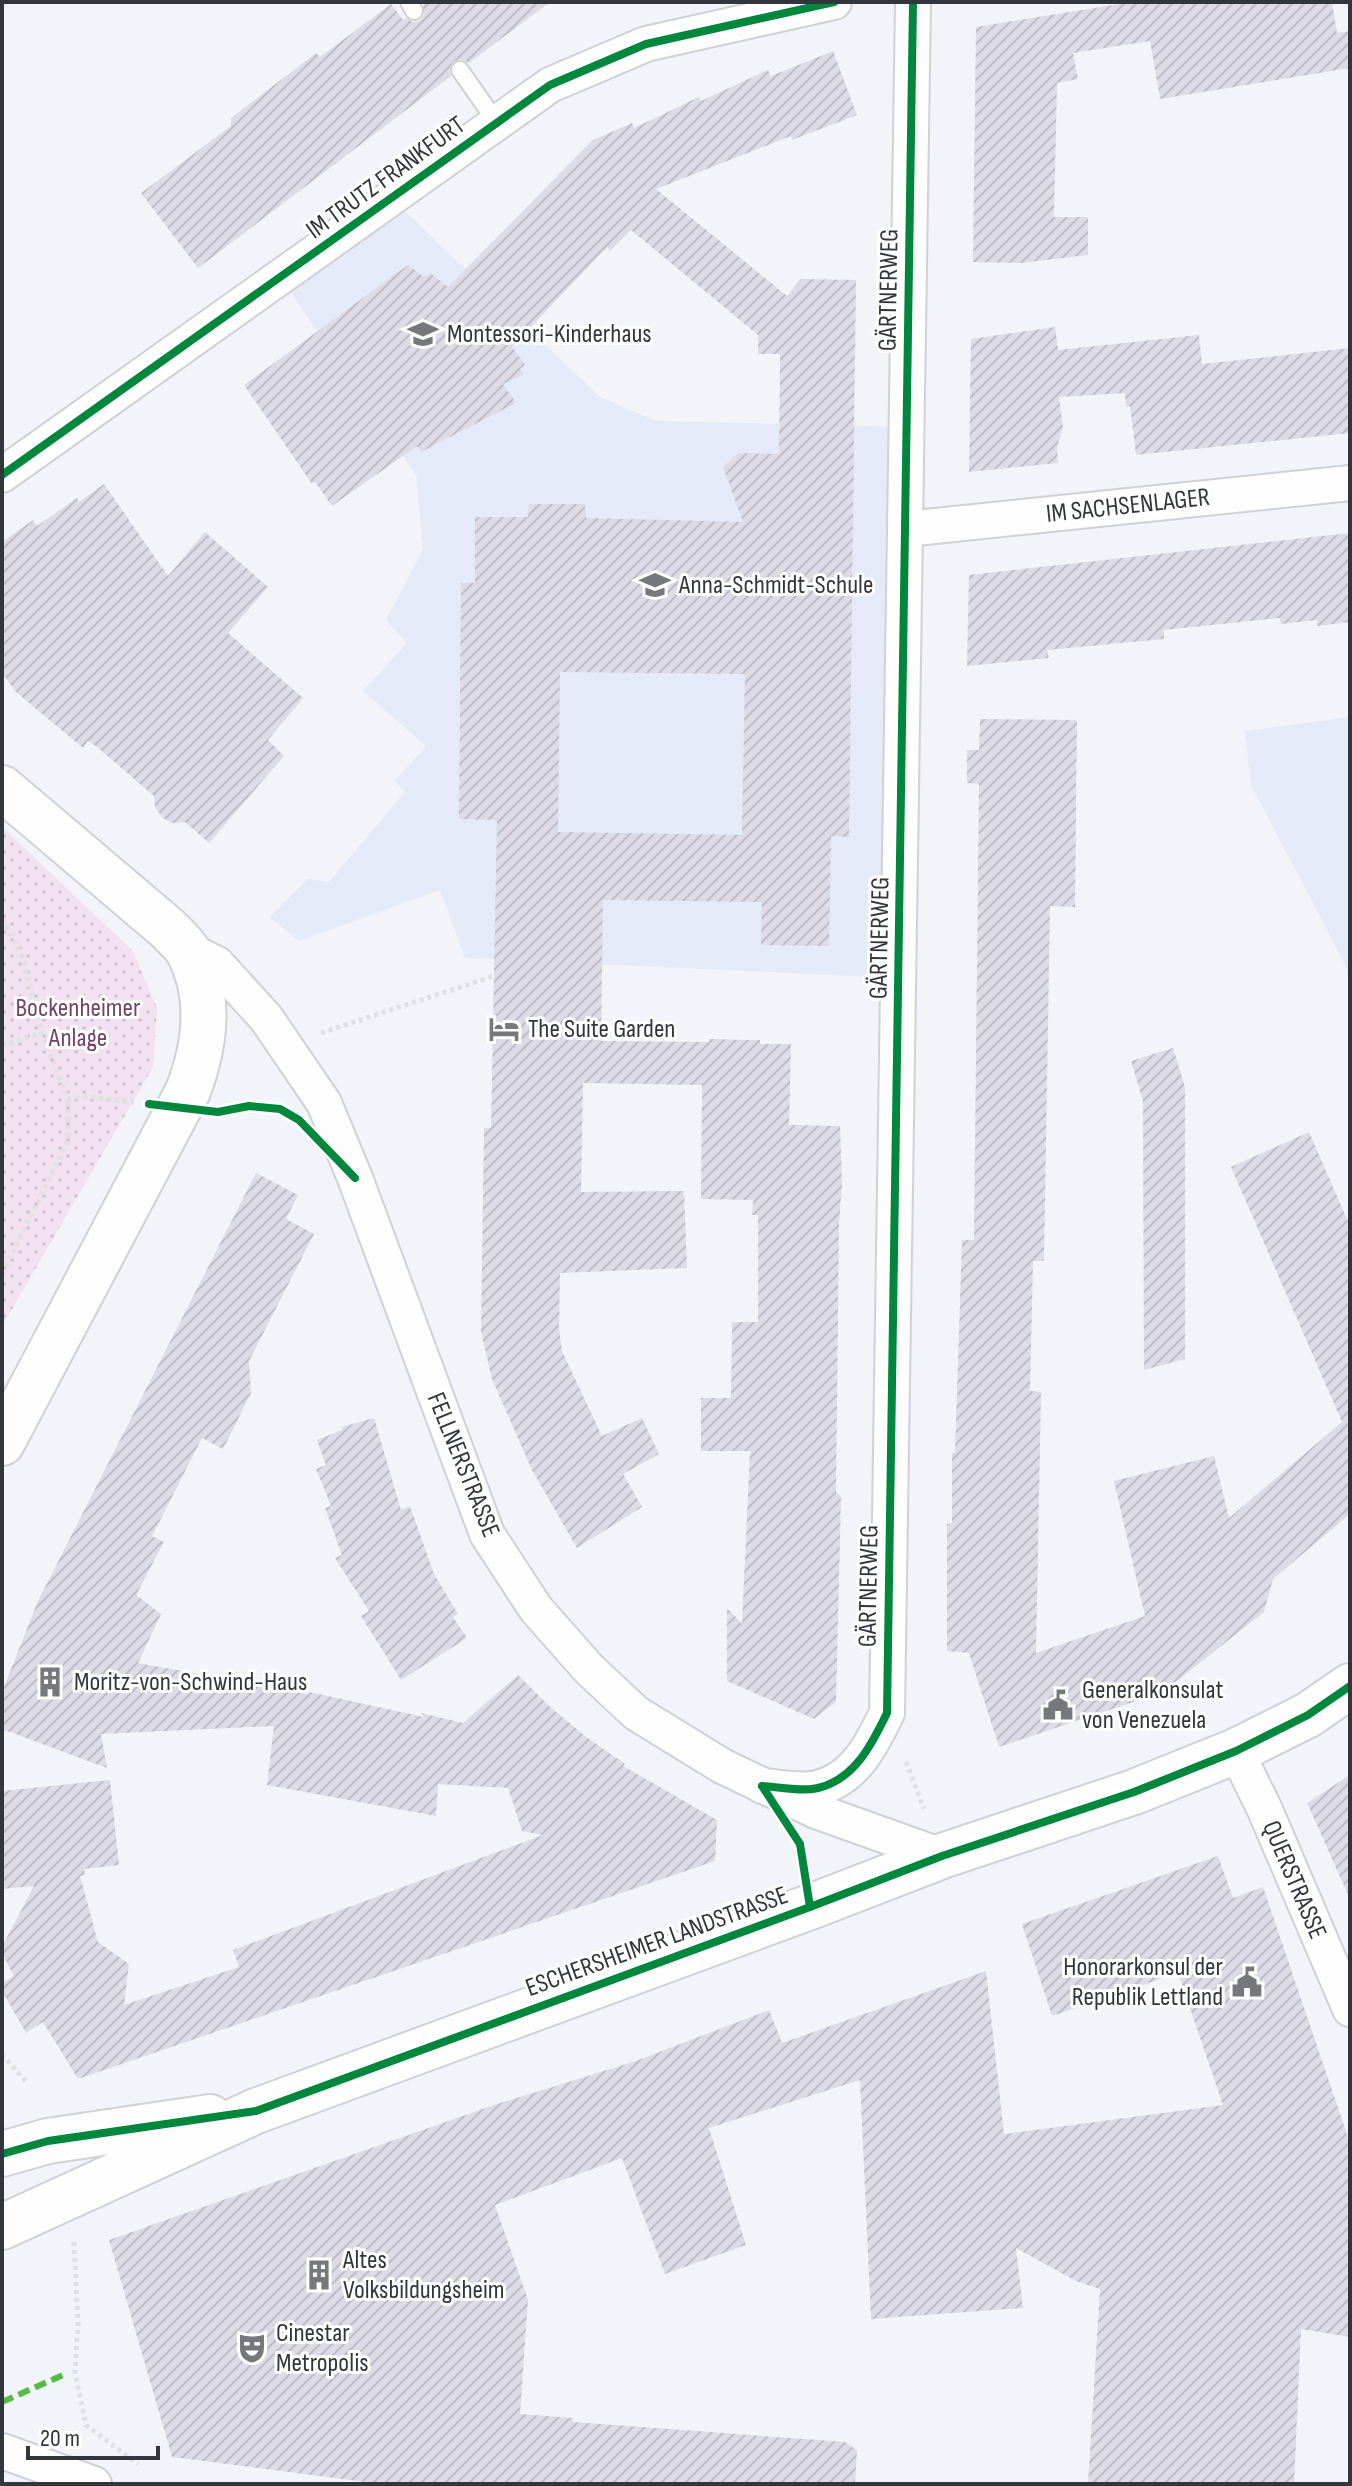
<svg xmlns="http://www.w3.org/2000/svg" width="1352" height="2486" viewBox="0 0 1352 2486" font-family="'Sofia Sans Condensed',sans-serif">
<defs>
<pattern id="park-dots" width="8" height="8" patternUnits="userSpaceOnUse" patternTransform="scale(2)"><rect width="8" height="8" fill="#f1e1f1"/><path d="M2 2h.1M6 6h.1" fill="none" stroke="#cfc2d0" stroke-width="1.8" stroke-linecap="round"/></pattern>
<pattern id="building-hatch" width="6" height="6" patternUnits="userSpaceOnUse" patternTransform="scale(2)"><rect width="6" height="6" fill="#dddbe6"/><path d="M-1 1l2-2M0 6l6-6M5 7l2-2" fill="none" stroke="#bebdc6"/></pattern>
</defs>
<rect width="100%" height="100%" fill="#f2f4fa"/>
<path fill="#e5eaf8" d="M390,197L600,397L656,421L907,427L899,978L465,958L440,890L299,941L269,917L308,879L329,882L405,792L395,781L426,746L363,691L407,643L386,620L423,549L416,475L281,278Z
M1350,717V974L1251,785L1245,731Z"/>
<path fill="url(#park-dots)" d="M2,827L133,951L157,1008L153,1067L2,1326Z"/>
<path fill="url(#building-hatch)" fill-rule="evenodd" d="M427,2H550L469,63L460,59L453,62L449,70L451,76L198,268L141,193L231,126V118L316,53L320,57L391,4L403,20L406,18L413,22L419,21L424,16L423,5Z
M1132,2H1332L1337,33L1350,31V68L1160,99L1150,41L1073,53L1078,79L1057,83L1054,217H1088V255L1021,263L973,262L976,27Z
M833,51L857,115L792,140L791,136L656,189L787,296L801,279L856,280L849,837L831,836L829,946L761,945L762,902L603,900L601,1041L709,1042V1039L745,1040H760V1044H791L789,1125L840,1126L842,1185L839,1222L836,1492L841,1497L836,1702L814,1719L727,1681V1608L742,1624L750,1451H701V1398H731L732,1322H758V1215H752L753,1200L701,1199L702,1085L583,1083L581,1192L684,1191L687,1268L560,1273L559,1329L562,1351L602,1436L642,1418L659,1454L623,1474L642,1507L577,1548L532,1470L492,1379L481,1332L484,1128H491L497,820L459,819L461,583H475V517H528L529,504H585L586,518L743,522L723,467L739,453L779,454L780,354H758V335L631,230L610,251L607,247L512,347L525,365L520,369L524,374L503,384L516,403L421,452L417,446L332,506L315,482L312,484L244,385L408,265L424,277L430,273L448,287L593,140L632,123L634,128L699,97L701,101L768,70L771,76ZM560,672L745,674L742,835L558,832Z
M1055,327L1058,350L1199,335L1202,364L1350,348V433L1136,455L1130,406L1126,407L1125,393L1059,397L1063,428L1057,447L1058,463L969,472L971,339Z
M104,484L168,576L205,532L268,587L228,633L303,698L268,740L284,756L209,843L185,822L172,823L163,818L155,807L154,796L96,746L88,741L83,748L16,692L2,673V542L33,520L37,526L77,498L79,502Z
M1350,533V622L1317,626V620L1281,624L1280,618L1164,630V639L1047,650L1049,658L967,666L969,575Z
M980,719L1077,720L1075,907L1050,906L1044,1261H1033L1030,1391L1041,1392L1036,1653L1145,1616L1114,1481L1214,1456L1229,1518L1342,1422L1231,1167L1309,1132L1350,1226V1514L1273,1579L1264,1612L1163,1692L999,1747L969,1653L947,1651V1524L952,1523V1453H955L962,1240H974L979,784L967,783V750H979Z
M1173,1048L1185,1087V1359L1144,1370L1143,1101L1131,1061Z
M256,1173L298,1195L286,1219L314,1234L249,1361L251,1393L223,1449L202,1438L152,1536L164,1542L136,1595L161,1614L138,1663L308,1694L309,1692L424,1717L421,1713L463,1723L518,1675L548,1705L585,1736L625,1764L623,1766L717,1820L715,1861L78,2079L43,2022L26,2033L2,1991V1983L14,1976L2,1953V1947L34,1886L2,1889V1791L110,1780L119,1865L84,1869L85,1875L80,1876L98,1942L129,1964L124,2005L239,1967L233,1950L543,1835L522,1831L508,1788L438,1784L436,1816L267,1785L274,1726L101,1734L107,1768L2,1729V1692L38,1601Z
M374,1418L401,1510L410,1506L434,1574L458,1614L453,1617L467,1638L401,1680L361,1616L369,1611L335,1558L342,1555L325,1508L331,1506L316,1469L326,1465L317,1440L342,1430V1427Z
M1350,1775V1899L1307,1803Z
M1218,1856L1233,1898L1263,1887L1350,2143V2337L1301,2329L1294,2484H1088L1100,2289L1076,2281L1016,2248L1023,2308L871,2319L860,2080L709,2128L746,2245L665,2274L622,2158L495,2205L528,2300L520,2414L573,2418V2422L845,2442L857,2450L855,2484H381L172,2457L109,2240L494,2105L636,2061L769,2010L782,2043L986,1971L1004,2134L1223,2105L1178,1973L1052,2016L1022,1924Z"/>
<g fill="none" stroke-linecap="round" stroke-linejoin="round">
<g stroke="#cfd1d7" stroke-width="20">
<path id="lane" d="M409,2L414,11
M460,70L497,123"/>
</g>
<g stroke="#cfd1d7" stroke-width="38">
<path id="street" d="M2,475L550,85L646,44L834,2
M906,529L1350,483
M187,949L217,964L266,1018L324,1103L355,1178L487,1534L536,1609L589,1669L636,1713L722,1766L816,1811L942,1856
M1236,1751L1265,1810L1350,2009
M762,1786C779,1787 802,1792 818,1788C855,1779 872,1744 887,1713L913,2
M2,2451L94,2484"/>
</g>
<g stroke="#cfd1d7" stroke-width="48">
<path id="secondary" d="M2,788L167,928C174,935 183,943 188,951C212,996 205,1046 188,1091L2,1443
M2,2154L48,2141L210,2117
M2,2227L256,2111L810,1907L942,1856L1134,1792L1236,1751L1308,1715L1350,1686"/>
</g>
<path stroke="#dfe0e1" stroke-width="5" stroke-dasharray="4 4" stroke-linecap="butt" d="M2,919L22,956L42,1033L68,1099L89,1097L134,1102
M321,1033L494,976
M2,1045L42,1033
M2,1274L68,1141V1099
M906,1762L924,1809
M2,2054L26,2082
M74,2242L78,2323L75,2372L86,2425L138,2464"/>
<use href="#lane" stroke="#fdfdfe" stroke-width="16"/>
<use href="#street" stroke="#fdfdfe" stroke-width="34"/>
<use href="#secondary" stroke="#fdfdfe" stroke-width="44"/>
<path stroke="#58b947" stroke-width="6" stroke-dasharray="12 6" stroke-linecap="butt" d="M2,2402L63,2375"/>
<g stroke="#fff" stroke-width="13">
<path id="cycleway" d="M2,475L550,85L646,44L834,2
M149,1104L218,1112L249,1106L280,1109L299,1120L355,1178
M762,1786C779,1787 802,1792 818,1788C855,1779 872,1744 887,1713L913,2
M762,1786L800,1844L810,1907
M2,2154L48,2141L256,2111L810,1907L942,1856L1134,1792L1236,1751L1308,1715L1350,1686"/>
</g>
<use href="#cycleway" stroke="#00873e" stroke-width="8"/>
</g>
<defs>
<g id="school-bare" transform="scale(2.4)"><path d="M0-5L7-2L0 1L-7-2ZM-4 1L0 2.5L4 1V4Q0 6-4 4Z" fill="#76787e" stroke="#fff" stroke-width="2.5" paint-order="stroke"/></g>
<g id="hotel-bare" transform="scale(2.4)"><path d="M-6-4.5h1.5V1H6V5H4.5V3h-9V5H-6ZM-4 0a1.8 1.8 0 1 1 3.6 0ZM.5 0V-2.5h3Q6-2.5 6 0Z" fill="#76787e" stroke="#fff" stroke-width="2.5" paint-order="stroke"/></g>
<g id="building-bare" transform="scale(2.4)"><path d="M-4-6H4V6H1V3H-1V6H-4ZM-2.5-4.3h1.7v1.8h-1.7ZM.8-4.3h1.7v1.8H.8ZM-2.5-1h1.7V.8h-1.7ZM.8-1h1.7V.8H.8Z" fill="#76787e" stroke="#fff" stroke-width="2.5" paint-order="stroke"/></g>
<g id="civic-bare" transform="scale(2.4)"><path d="M-.6-6.5H3V-4.5H.6V-3L4-1V1h2V6H-6V1h2V-1L-.6-3ZM-1.2 2.5V6h2.4V2.5Z" fill="#76787e" stroke="#fff" stroke-width="2.5" paint-order="stroke"/></g>
<g id="theatre-bare" transform="scale(2.4)"><path d="M-5-5.5Q0-4 5-5.5V0Q5 5 0 6Q-5 5-5 0ZM-3.3-2.5H-1v1.5H-3.3ZM1-2.5H3.3v1.5H1ZM-2.8 1Q0 5.5 2.8 1Z" fill="#76787e" stroke="#fff" stroke-width="2.5" paint-order="stroke"/></g>
</defs>
<g fill-rule="evenodd">
<use href="#school-bare" x="423" y="334"/>
<use href="#school-bare" x="655" y="585"/>
<use href="#hotel-bare" x="504" y="1029"/>
<use href="#building-bare" x="50" y="1682"/>
<use href="#civic-bare" x="1058" y="1705"/>
<use href="#civic-bare" x="1247" y="1982"/>
<use href="#building-bare" x="319" y="2275"/>
<use href="#theatre-bare" x="252" y="2348"/>
</g>
<g text-anchor="middle" dominant-baseline="central" stroke-width="6" stroke-linejoin="round" paint-order="stroke">
<g font-size="26" fill="#33353c" stroke="#fff">
<text transform="translate(386 178) rotate(-36)">IM TRUTZ FRANKFURT</text>
<text transform="translate(889 290) rotate(-89)">GÄRTNERWEG</text>
<text transform="translate(1128 506) rotate(-6)">IM SACHSENLAGER</text>
<text transform="translate(880 938) rotate(-89)">GÄRTNERWEG</text>
<text transform="translate(463 1465) rotate(68)">FELLNERSTRASSE</text>
<text transform="translate(869 1586) rotate(-89)">GÄRTNERWEG</text>
<text transform="translate(1294 1880) rotate(67)">QUERSTRASSE</text>
<text transform="translate(657 1942) rotate(-20)">ESCHERSHEIMER LANDSTRASSE</text>
</g>
<g font-size="26" fill="#33353c" stroke="#fff" text-anchor="start">
<text x="447" y="334">Montessori-Kinderhaus</text>
<text x="679" y="585">Anna-Schmidt-Schule</text>
<text x="528" y="1029">The Suite Garden</text>
<text x="74" y="1682">Moritz-von-Schwind-Haus</text>
<text x="1082" y="1690">Generalkonsulat<tspan x="1082" dy="30">von Venezuela</tspan></text>
<text x="1223" y="1967" text-anchor="end">Honorarkonsul der<tspan x="1223" dy="30">Republik Lettland</tspan></text>
<text x="343" y="2260">Altes<tspan x="343" dy="30">Volksbildungsheim</tspan></text>
<text x="276" y="2333">Cinestar<tspan x="276" dy="30">Metropolis</tspan></text>
</g>
<g font-size="26" fill="#704369" stroke="#fff">
<text x="78" y="1008">Bockenheimer<tspan x="78" dy="30">Anlage</tspan></text>
</g>
</g>
<rect width="1352" height="2486" fill="none" stroke="#33353c" stroke-width="8"/>
<path d="M28 2446v12h130v-12" fill="none" stroke="#33353c" stroke-width="4"/>
<text x="40" y="2446" font-size="24" fill="#33353c" stroke="#ffffff" stroke-width="6" paint-order="stroke">20 m</text>
</svg>
